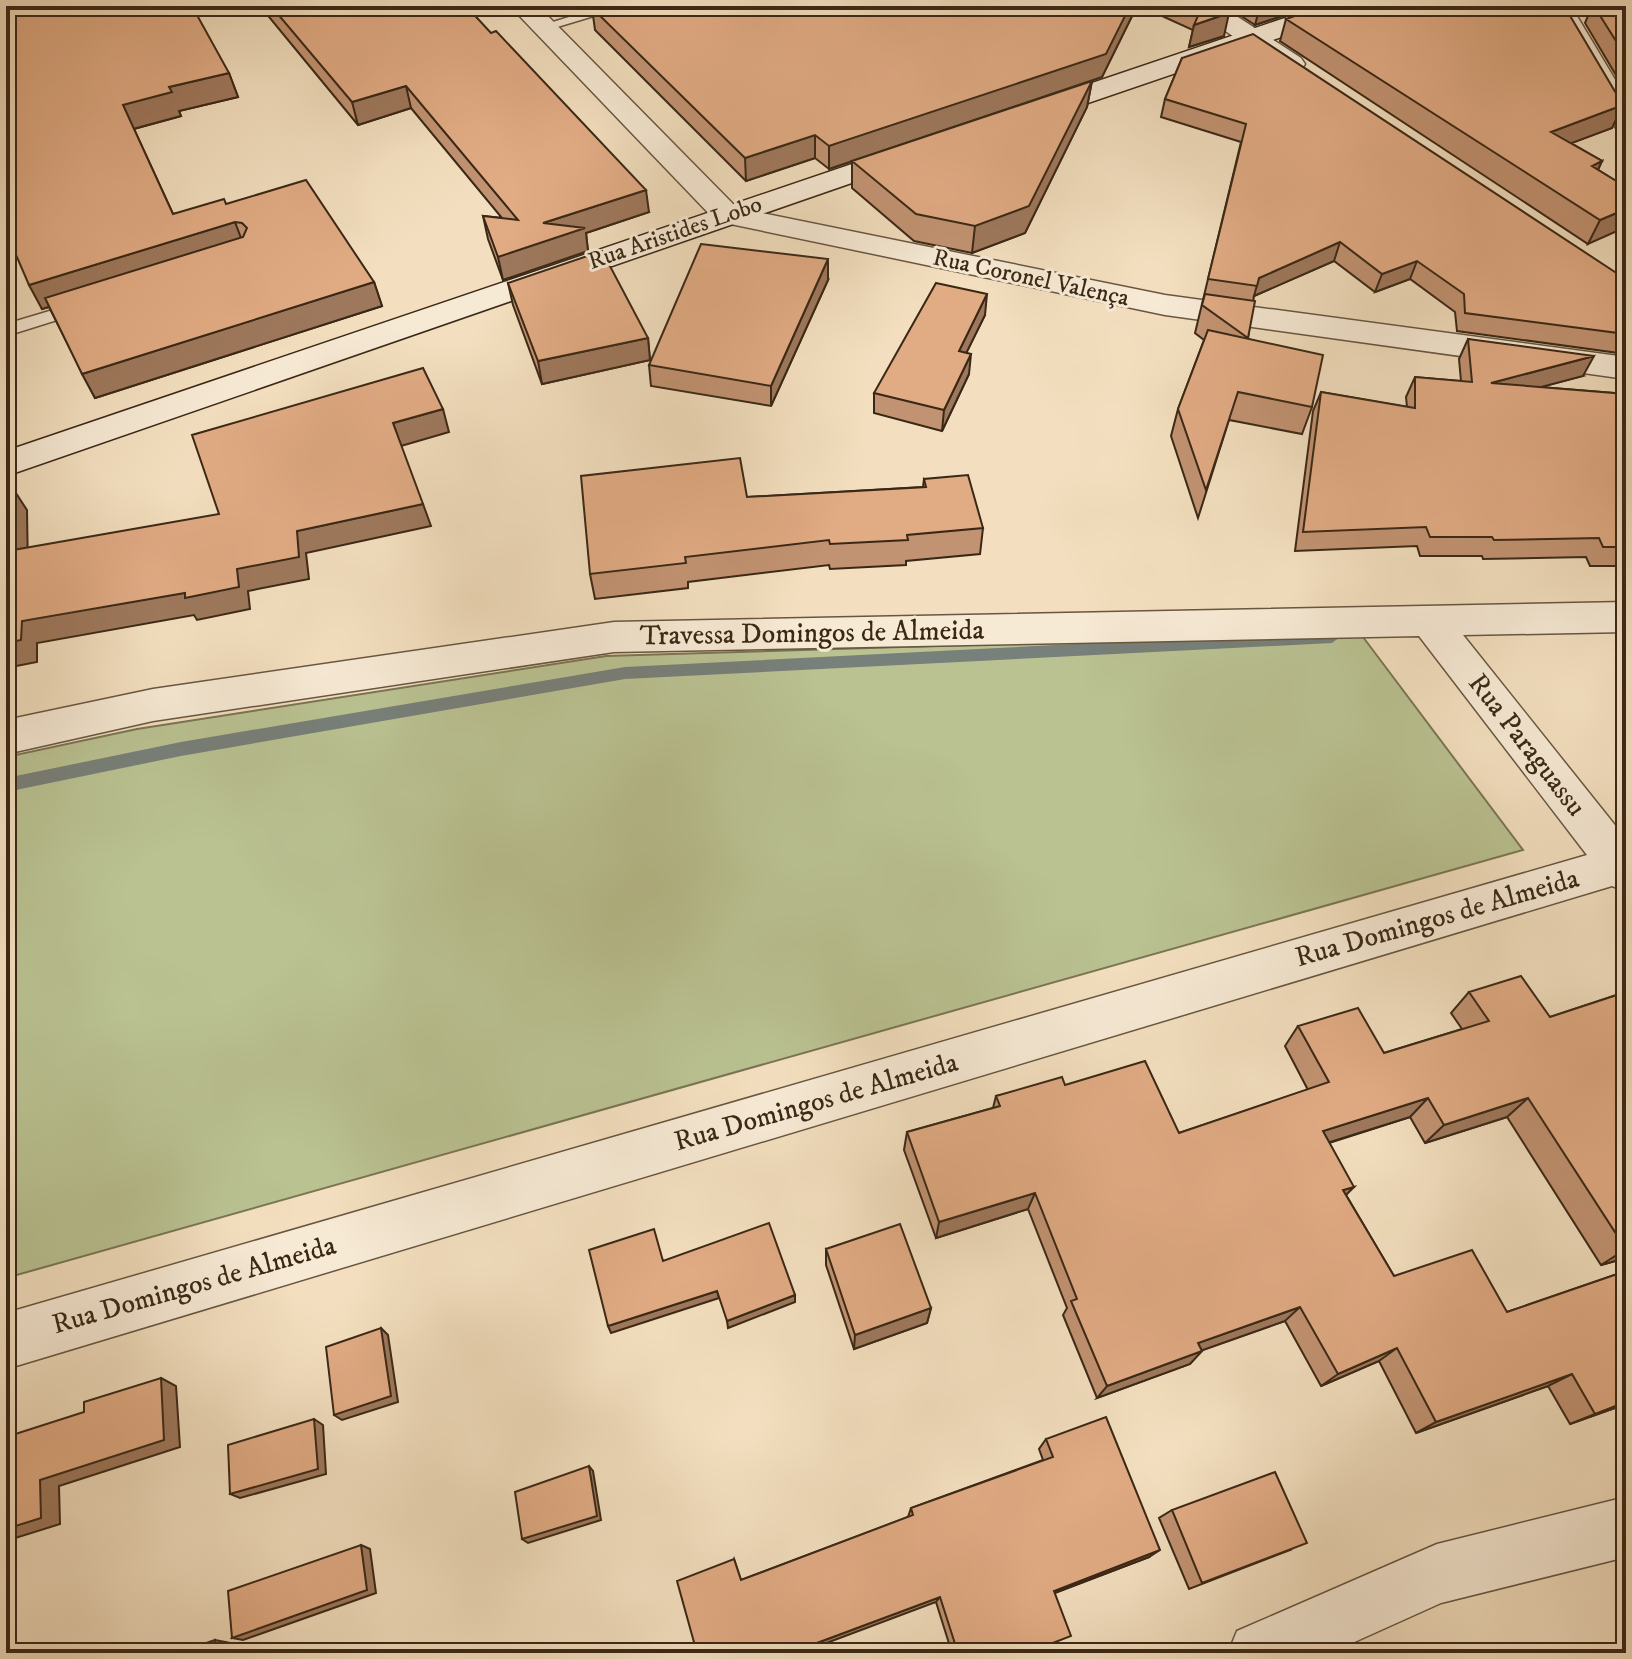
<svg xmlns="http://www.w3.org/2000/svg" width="1632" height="1659" viewBox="0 0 1632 1659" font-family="'IM FELL DW Pica',serif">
<rect width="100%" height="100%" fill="#f3dfbf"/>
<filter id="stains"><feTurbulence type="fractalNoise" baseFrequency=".0025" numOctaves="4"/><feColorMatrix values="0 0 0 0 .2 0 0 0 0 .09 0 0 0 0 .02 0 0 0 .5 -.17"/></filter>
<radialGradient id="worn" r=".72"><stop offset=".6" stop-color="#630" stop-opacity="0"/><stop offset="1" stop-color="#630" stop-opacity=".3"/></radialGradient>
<path fill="#bac292" stroke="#7a7554" stroke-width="2" d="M1360,633L1523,850L6,1278V757L137,729L606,656Z"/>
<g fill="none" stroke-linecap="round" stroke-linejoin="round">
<path fill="#77807a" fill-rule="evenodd" d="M1332,631L1340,637L1332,643L625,679L181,756L6,792V778L181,742L625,667Z"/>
<g stroke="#685640" stroke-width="3">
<path id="lane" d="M604,6H627L544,31L537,27Z
M83,301L89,302L92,306L89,310L6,336V324Z"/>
</g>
<g stroke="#685640" stroke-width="3">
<path id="street" d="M510,6H538L737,208L1165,295L1626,357V379L1165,315L716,221Z
M1190,6H1221L1301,58L1305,64L1301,70H1281Z
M1545,6H1571L1626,98V131L1616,128L1612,122Z
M1626,602V632L1463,635L1626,839V891L1612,886L6,1369V1313L1587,855L1419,636L614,652L153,721L6,754V720L153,689L614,622Z
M1626,1497V1557L1441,1603L1330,1653H1228L1237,1631L1437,1544Z"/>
</g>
<g stroke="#3a2816" stroke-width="3">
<path id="secondary" d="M1320,6H1359L1355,12L1044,118L1034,120L1024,118L1020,112L1024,106Z
M908,145L918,148L923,154L918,160L6,476V451Z"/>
</g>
<use href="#lane" fill="#f7ead5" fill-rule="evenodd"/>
<use href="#street" fill="#f7ead5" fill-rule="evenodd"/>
<use href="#secondary" fill="#f7ead5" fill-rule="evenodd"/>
</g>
<path fill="#c29372" stroke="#3a2816" stroke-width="2" d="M6,6L229,73L238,97L179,111L181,116L134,129L173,214L226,204L374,282L382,306L95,398L49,307L42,309L11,232Z
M260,6H466L649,212L586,233L588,251L503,280L488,239L483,216L502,218L411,108L358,125Z
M933,6H1137L1102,77L988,116L1092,81L1087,107L1025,233L972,253L914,241L852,188V161L829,169L815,158L746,181L595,30L592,8L903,15Z
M1140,6H1218L1224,36L1189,47L1193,30Z
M1226,6H1312L1255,25Z
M1592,6H1626V92L1585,23Z
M1286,19L1623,105L1612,128L1571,143L1602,161L1598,170L1626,187L1588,244L1280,41Z
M1182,58L1626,280V354L1457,331L1455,312L1410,279L1375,292L1334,261L1254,296L1248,338L1312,407L1302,434L1229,420L1198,518L1171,436L1178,409L1204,340L1195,333L1241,142L1161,117L1165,99Z
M828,280L771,406L651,386L649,365Z
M508,283L648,338L650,360L542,384L513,305Z
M985,315L966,353L969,374L942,431L874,413V393Z
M1468,339L1583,376L1540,387L1626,394V566H1590L1586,557L1483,559L1482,556H1420L1417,546L1295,551L1313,411L1321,392L1407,407L1406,397L1415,377L1461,381L1459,359Z
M924,479L983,528L980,554L906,561V565L830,569L829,565L688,582V588L595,599L590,574L747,497L923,487Z
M1469,992L1550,1017L1626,992V1258L1601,1265L1507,1117L1425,1143L1410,1117L1329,1143L1346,1195L1394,1276L1507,1312L1626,1271V1404L1570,1424L1548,1386L1416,1433L1379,1361L1321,1386L1285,1321L1202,1350L1190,1364L1097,1398L1063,1315L1067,1308L1028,1209L936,1238L904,1150L907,1132L993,1108L996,1096L1065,1085L1179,1133L1308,1090L1285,1046L1298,1026L1384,1053L1462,1029L1451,1013Z
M826,1249L931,1308L927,1323L854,1349L826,1265Z
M1046,1439L1149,1557L1055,1593L1028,1653H952L936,1602L697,1653L734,1559L741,1580L908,1517L911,1508L1043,1460L1039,1449Z
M1172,1510L1290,1550L1189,1589L1159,1518Z"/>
<path fill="#9e785c" stroke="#3a2816" stroke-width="2" d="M1130,6H1137L1102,77L829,169V146Z
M1260,6H1312L1255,25Z
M1229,13L1224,36L1189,47L1194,25Z
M229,73L238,97L179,111L181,116L133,129L123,105L169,87Z
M1092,81L1087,107L1025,233L972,253L975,226Z
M406,86L411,108L358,125L352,102Z
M1623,105L1612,128L1540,155L1551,132Z
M815,135V158L746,181L745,158Z
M1602,161L1591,184L1592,166Z
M646,190L649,212L586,233L588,251L503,280L498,257L543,223Z
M1626,209V227L1588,244L1600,220Z
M235,222L244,246L42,309L29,285Z
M1340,242L1334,261L1254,296L1259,278Z
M828,259V280L771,406V386Z
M1417,261L1410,279L1375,292L1382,274Z
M374,282L382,306L95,398L82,374Z
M987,294L985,315L957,372L959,351Z
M648,338L650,360L542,384L538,361Z
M971,354L969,374L942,431L944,410Z
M1594,356L1583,376L1481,403L1491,383Z
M443,409L449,432L401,446L393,423Z
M12,487L27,510L28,572L13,550Z
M423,504L431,526L306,553L309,579L248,591L250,609L197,620L194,615L37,643V662L6,668V643L22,621L237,569L297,531Z
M1428,1098L1410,1117L1308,1149L1323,1131Z
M1528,1098L1507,1117L1425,1143L1444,1125Z
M1354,1187L1338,1203L1343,1190Z
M1035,1193L1028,1209L936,1238L939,1222Z
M1626,1249V1258L1601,1265Z
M717,1291L719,1298L611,1333L608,1326Z
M795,1295V1302L728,1328L727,1321Z
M1300,1307L1285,1321L1186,1356L1198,1343Z
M931,1308L927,1323L854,1349L855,1335Z
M381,1328L388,1335L398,1402L342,1420L334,1415Z
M1397,1348L1379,1361L1321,1386L1338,1374Z
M1202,1351L1190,1364L1097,1398L1107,1386Z
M1572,1374L1548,1386L1416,1433L1436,1422Z
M161,1378L176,1386L180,1447L59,1486L60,1524L6,1541V1529L40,1480Z
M1626,1402V1404L1570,1424L1595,1414Z
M314,1419L323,1425L326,1474L240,1498L230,1494Z
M589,1466L593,1471L601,1520L528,1543L522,1539Z
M361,1545L370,1549L376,1593L243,1640L232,1638Z
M1160,1550L1149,1557L1046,1596L1054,1591Z
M940,1597L936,1602L800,1653H790Z
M215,1640L236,1644L237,1653H215Z"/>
<path fill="#e1ab84" stroke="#3a2816" stroke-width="2" d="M6,6H192L229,73L169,87L172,92L123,105L173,214L224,199L226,204L306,180L374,282L82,374L45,298L243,237L247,228L242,223L235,222L29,285L7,234L11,232L6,219Z
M271,6H466L491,33L496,31L646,190L543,223L585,228L498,257L483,216L518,220L406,86L352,102Z
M598,6H891L903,15L933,6H1130L1106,54L829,146L815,135L745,158L592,8Z
M1194,6H1218L1229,13L1194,25L1201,9Z
M1323,6H1550L1559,11L1566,9L1623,105L1551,132L1602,161L1592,166L1626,187V209L1600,220L1286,19Z
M1594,6H1626V57Z
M1253,34L1621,276L1626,280V334L1465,313L1464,294L1417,261L1382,274L1340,242L1259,278L1257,286L1208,279L1246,124L1165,99L1182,58Z
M1092,81L1029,206L975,226L916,214L852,161Z
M701,244L828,259L771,386L649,365Z
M602,251L648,338L538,361L508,283Z
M936,283L987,294L959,351L971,354L944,410L874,393Z
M1205,294L1255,301L1248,338L1202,305Z
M1208,330L1323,355L1312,407L1238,392L1206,490L1178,409Z
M1468,339L1594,356L1491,383L1626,394V547H1603L1599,538L1494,540L1492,537H1430L1426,527L1303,532L1321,392L1415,408V377L1472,382Z
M423,368L443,409L393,423L423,504L297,531L299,557L237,569L239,587L185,598V593L22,621L21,640L6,643V489L12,487L13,550L219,514L192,435Z
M740,458L747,497L926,487L924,479L968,475L983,528L907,535L908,540L830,544L829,540L685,557L686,563L590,574L581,476Z
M1521,976L1550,1017L1626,992V1249L1528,1098L1444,1125L1428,1098L1323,1131L1354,1187L1343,1190L1394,1276L1472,1250L1507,1312L1626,1271V1402L1595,1414L1572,1374L1436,1422L1397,1348L1338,1374L1300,1307L1198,1343L1202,1351L1107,1386L1071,1301L1077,1299L1035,1193L939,1222L907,1132L1000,1106L996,1096L1062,1077L1065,1085L1145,1061L1179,1133L1329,1082L1298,1026L1358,1008L1384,1053L1489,1021L1469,992Z
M769,1223L795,1295L727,1321L717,1291L608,1326L589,1250L654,1229L663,1261Z
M900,1224L931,1308L855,1335L826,1249Z
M381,1328L391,1396L334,1415L326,1347Z
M161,1378L164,1440L40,1480L41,1518L6,1529V1437L84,1412V1402Z
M1106,1417L1160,1550L1054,1591L1071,1636L1027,1653H958L940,1597L790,1653H697L677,1581L734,1559L741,1580L913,1515L911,1508L1053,1457L1046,1439Z
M314,1419L318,1469L230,1494L228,1445Z
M589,1466L597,1516L522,1539L515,1492Z
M1275,1472L1307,1543L1202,1583L1172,1510Z
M361,1545L367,1590L232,1638L228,1591Z
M215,1640V1653H178Z"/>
<g text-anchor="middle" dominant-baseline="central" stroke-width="6" stroke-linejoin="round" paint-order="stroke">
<g font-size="24" fill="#3a2816" stroke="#f7ead5">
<text transform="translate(675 233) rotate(-19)">Rua Aristides Lobo</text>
<text transform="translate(1031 278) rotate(12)">Rua Coronel Valença</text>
</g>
<g font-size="28" fill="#3a2816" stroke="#f7ead5">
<text transform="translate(812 633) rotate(-1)">Travessa Domingos de Almeida</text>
<text transform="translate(1527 745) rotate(52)">Rua Paraguassu</text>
<text transform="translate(1437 918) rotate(-16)">Rua Domingos de Almeida</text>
<text transform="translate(816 1102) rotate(-16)">Rua Domingos de Almeida</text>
<text transform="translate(194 1285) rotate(-16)">Rua Domingos de Almeida</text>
</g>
</g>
<rect width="1632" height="1659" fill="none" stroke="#f3dfbf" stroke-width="32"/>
<rect x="8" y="8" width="1616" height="1643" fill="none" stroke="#3a2816" stroke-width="4"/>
<rect x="16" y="16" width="1600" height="1627" fill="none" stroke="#3a2816" stroke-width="2"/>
<rect width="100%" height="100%" filter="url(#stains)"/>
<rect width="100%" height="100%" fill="url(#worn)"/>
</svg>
